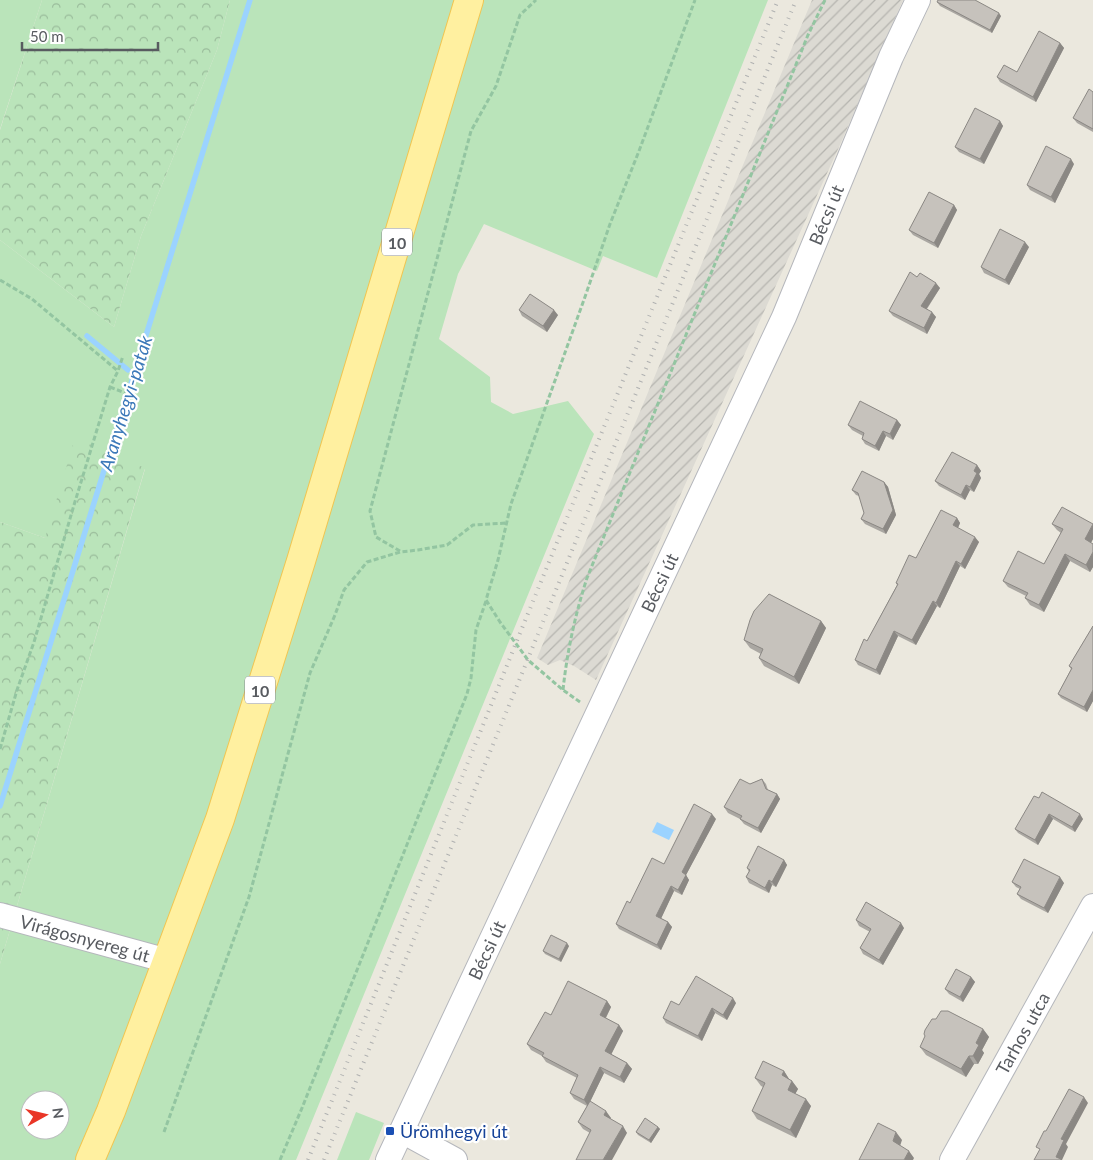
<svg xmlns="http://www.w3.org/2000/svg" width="1093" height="1160" viewBox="0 0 1093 1160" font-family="Lato,sans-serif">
<defs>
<pattern id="industrial-furrows" width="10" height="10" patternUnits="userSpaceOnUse" patternTransform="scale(1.25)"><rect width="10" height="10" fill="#dcdad3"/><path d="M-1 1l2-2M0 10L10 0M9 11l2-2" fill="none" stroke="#b5b4af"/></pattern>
<pattern id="forest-crowns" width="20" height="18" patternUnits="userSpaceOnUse" patternTransform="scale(1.25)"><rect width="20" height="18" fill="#bae4ba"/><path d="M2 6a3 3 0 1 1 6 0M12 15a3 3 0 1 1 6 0" fill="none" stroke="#9abc9b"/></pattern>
</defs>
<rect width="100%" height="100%" fill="#ebe8de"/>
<path fill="url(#industrial-furrows)" d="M812,0H903L839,147L596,680L574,666L560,660L548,665L537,658Z"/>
<path fill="#bae4ba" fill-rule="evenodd" d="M0,0H42L0,129Z
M230,0H768L657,278L603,256L597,271L484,224L458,274L439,339L490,377L491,402L513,414L568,401L594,434L296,1160H0V964L145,469L45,538L0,522V240L114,327L141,236L217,50ZM30,1100H60V1130H30Z
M356,1112L384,1123L369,1160H337Z"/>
<path fill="url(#forest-crowns)" d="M42,0H230L217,50L141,236L114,327L0,240V130Z
M75,438L145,468L0,964V522L45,538Z"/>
<path fill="#9bd3ff" d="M657,822L674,830L669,840L652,832Z"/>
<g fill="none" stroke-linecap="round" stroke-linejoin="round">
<path stroke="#9bd3ff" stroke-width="5.5" d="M87,336L128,370
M0,806L250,0"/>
<g stroke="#b5b7bc" stroke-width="26">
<g id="minor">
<path id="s1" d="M0,915L168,961"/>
<path d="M402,1131L455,1160"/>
<path id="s2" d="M388,1160L784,317L891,57L918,0"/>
<path id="s3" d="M952,1160L1093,906"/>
</g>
</g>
<g stroke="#f1c551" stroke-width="30">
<path id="major" d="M90,1160L111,1111L220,819L301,561L469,0"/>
</g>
<path stroke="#93c5a1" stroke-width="3" stroke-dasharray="5 2.5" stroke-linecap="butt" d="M0,280L32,299L118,371
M110,387L138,398
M400,551L376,537L370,511L471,131L496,86L520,15L536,0
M563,690C567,652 575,615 587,578L808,35L825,0
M580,702L563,690L528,660L500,622L486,600L498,560L511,504L548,400L586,294L610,224L639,151L695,0
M0,749L17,690L34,642L74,505L110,387L118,371L123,356
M164,1132L249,897L310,673L335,615L344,590L367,562L400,552L418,550L447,545L473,525L507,523
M280,1160L302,1108L467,694L471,678L476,630L486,601"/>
<use href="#minor" stroke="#fff" stroke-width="24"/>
<use href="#major" stroke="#fff0a0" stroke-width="28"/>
<path stroke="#b0b1b1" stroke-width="4" stroke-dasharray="1 6" stroke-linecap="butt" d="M308,1160L516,643L778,0
M324,1160L796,0"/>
</g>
<path fill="#aaa7a2" d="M937,2L1001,16L992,33L940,6Z
M1060,43L1064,48L1036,102L1000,82L997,77L1017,72Z
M1093,92V132L1077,123L1073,118Z
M1000,121L1003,126L984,164L959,152L955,147Z
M1074,164L1055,203L1030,190L1027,185Z
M954,205L957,210L938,248L913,235L909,230Z
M1029,247L1009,285L984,273L981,267Z
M917,277L940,288L927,309L936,317L927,334L893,316L889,311Z
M519,310L558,315L547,332L522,316Z
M897,420L901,425L893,440L886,436L879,451L865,444L862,439L863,436L852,430L848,425Z
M977,465L981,471L979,474L981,478L974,492L970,490L965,500L939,486L935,481Z
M884,482L888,487L896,515L886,534L865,524L861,519L864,513L859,496L856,495L852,490Z
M957,518L960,523L958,528L979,542L965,569L960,566L940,608L937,606L916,645L898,636L880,675L858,665L855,660L867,641L897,585L896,583L916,558Z
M1052,524L1093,539L1091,543L1093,544V567L1090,572L1070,561L1044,612L1030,605L1025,598L1026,596L1008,587L1003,581L1044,564L1061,533L1057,530Z
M821,621L826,628L799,684L764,666L759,658L761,654L750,648L744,640Z
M1093,626V701L1087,712L1061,698L1058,694L1071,669L1069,666Z
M762,779L766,784L768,790L777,794L780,799L761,833L744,824L740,819L728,813L724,807L750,784Z
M1039,798L1083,819L1075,832L1053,819L1038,845L1018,833L1015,829Z
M716,819L686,875L689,880L682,895L674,891L661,918L668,922L672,927L661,950L619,929L616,924L630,903L664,864Z
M784,860L787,865L776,887L772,885L769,893L749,883L746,877L749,872L747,868Z
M1012,882L1064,883L1048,913L1021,899L1017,894L1020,889L1016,887Z
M856,920L904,928L883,965L863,954L860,948L870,932L859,926Z
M569,946L561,962L545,954L543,951Z
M971,977L975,982L963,1002L949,994L945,989Z
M607,1001L611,1007L606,1018L619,1025L623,1031L611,1054L627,1063L632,1069L624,1083L604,1073L590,1102L611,1118L610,1119L627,1133H590L583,1129L578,1122L587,1106L574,1099L570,1093L577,1078L546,1062L542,1056L531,1050L527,1044L551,1015Z
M736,1003L727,1020L715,1013L702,1041L666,1023L663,1018L679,1005Z
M983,1029L989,1037L982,1050L984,1053L978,1064H974L966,1077L926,1055L920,1047Z
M784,1071L789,1079L792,1081L798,1089L795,1094L811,1106L796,1138L757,1119L752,1111L763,1087L761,1086L755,1078Z
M658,1127L660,1129L651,1143L638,1135L636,1132Z"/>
<path fill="#8b8884" d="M999,13L1001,16L992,33L990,30Z
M1060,43L1064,48L1036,102L1033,97Z
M1000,121L1003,126L984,164L980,159Z
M1071,159L1074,164L1055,203L1051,197Z
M954,205L957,210L938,248L934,243Z
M1025,242L1029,247L1009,285L1005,280Z
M936,283L940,288L925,311L921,306Z
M554,310L558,315L547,332L543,326Z
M932,312L936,317L927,334L924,328Z
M897,420L901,425L893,440L890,434Z
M883,431L886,436L879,451L875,446Z
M977,465L981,471L979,474L981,478L974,492L970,487L974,471Z
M884,482L888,487L896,515L886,534L883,529Z
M966,485L970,490L965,500L961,495Z
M957,518L960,523L957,530L953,525Z
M1093,524V539L1089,546L1085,539Z
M975,537L979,542L965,569L961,564Z
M1093,552V567L1090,572L1086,565Z
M1065,554L1070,561L1044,612L1039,605Z
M956,561L960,566L940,608L936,603Z
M933,601L937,606L916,645L912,640Z
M821,621L826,628L799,684L794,677Z
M894,631L898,636L880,675L876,670Z
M1093,690V701L1087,712L1084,707Z
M777,794L780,799L761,833L758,828Z
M712,814L716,819L686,875L689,880L682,895L678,890L682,872Z
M1049,814L1053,819L1038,845L1035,840Z
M1080,814L1083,819L1075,832L1072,827Z
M784,860L787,865L776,887L772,882Z
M1060,877L1064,883L1048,913L1044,908Z
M769,880L772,885L769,893L765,888Z
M671,886L674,891L660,921L656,916Z
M668,922L672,927L661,950L657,945Z
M901,923L904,928L883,965L879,960Z
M567,943L569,946L561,962L559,959Z
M971,977L975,982L963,1002L960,997Z
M733,998L736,1003L727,1020L723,1015Z
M607,1001L611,1007L604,1021L600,1015Z
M712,1008L715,1013L702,1041L698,1036Z
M619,1025L623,1031L610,1057L605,1051Z
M983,1029L989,1037L982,1050L984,1053L978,1064L973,1056L976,1043Z
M969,1056L974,1064L966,1077L961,1069Z
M627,1063L632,1069L624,1083L620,1077Z
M600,1067L604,1073L588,1106L584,1100Z
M784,1071L789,1079L787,1083L782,1075Z
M792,1081L798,1089L793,1098L788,1090Z
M1084,1097L1088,1103L1066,1144L1068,1147L1062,1160H1058L1056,1157L1061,1139Z
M806,1099L811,1106L796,1138L790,1130Z
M606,1111L611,1118L609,1122L604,1115Z
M623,1126L627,1133L612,1160H603Z
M658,1127L660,1129L651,1143L649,1140Z
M896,1132L902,1140L899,1149L893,1141Z
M909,1151L914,1158L913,1160H904Z"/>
<path fill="#c6c2bc" stroke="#8b8884" d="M938,0H975L999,13L990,30L937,2Z
M1039,31L1060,43L1033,97L997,77L1004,65L1017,72Z
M1089,89L1093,92V129L1073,118Z
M975,108L1000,121L980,159L955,147Z
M1046,146L1071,159L1051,197L1027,185Z
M929,192L954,205L934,243L909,230Z
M1000,229L1025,242L1005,280L981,267Z
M910,272L917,277L920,273L936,283L921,306L932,312L924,328L889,311Z
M530,294L554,310L543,326L519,310Z
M860,401L897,420L890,434L883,431L875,446L862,439L864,433L848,425Z
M952,452L977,465L974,471L977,473L970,487L966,485L961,495L935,481Z
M862,471L884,482L893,510L883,529L861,519L864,513L858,493L852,490Z
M1062,507L1093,524L1085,539L1093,544V552L1086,565L1065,554L1039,605L1025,598L1028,593L1003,581L1018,551L1044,564L1063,529L1052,524Z
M941,510L957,518L953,525L975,537L961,564L956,561L936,603L933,601L912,640L894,631L876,670L855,660L864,639L867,641L898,584L896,583L909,555L916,558Z
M769,594L821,621L794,677L759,658L763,649L744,640L750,620L754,611Z
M1093,626V690L1084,707L1058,694L1072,668L1069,666Z
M740,779L750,784L762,779L766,789L777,794L758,828L740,819L742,816L724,807Z
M1042,792L1080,814L1072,827L1049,814L1035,840L1015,829L1034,796L1039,798Z
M694,804L712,814L682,872L686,875L678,890L671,886L656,916L668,922L657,945L616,924L627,901L630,903L652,858L664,864Z
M758,846L784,860L772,882L769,880L765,888L746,877L750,870L747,868Z
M1024,859L1060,877L1044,908L1017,894L1021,887L1012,882Z
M866,902L901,923L879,960L860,948L871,929L856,920Z
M551,935L567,943L559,959L543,951Z
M956,969L971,977L960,997L945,989Z
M696,976L733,998L723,1015L712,1008L698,1036L663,1018L671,1001L679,1005Z
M568,981L607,1001L600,1015L619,1025L605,1051L627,1063L620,1077L600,1067L584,1100L570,1093L578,1075L542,1056L544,1053L527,1044L545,1012L551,1015Z
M941,1011H948L983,1029L976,1043L979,1045L973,1056H969L961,1069L920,1047L925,1036L924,1034L925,1030L932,1019H936Z
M763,1061L784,1071L782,1075L792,1081L788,1090L806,1099L790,1130L752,1111L765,1083L755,1078Z
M1069,1089L1084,1097L1061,1139L1064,1140L1056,1157L1061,1159V1160H1034L1040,1149L1036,1147L1044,1131H1046Z
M590,1101L606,1111L604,1115L623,1126L603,1160H576L591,1130L578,1122Z
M645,1118L658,1127L649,1140L636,1132Z
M878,1123L896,1132L893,1141L909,1151L904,1160H859Z"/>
<rect fill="#1a4fb4" stroke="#fff" stroke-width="2" x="385" y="1126" width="10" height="10" rx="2.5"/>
<g text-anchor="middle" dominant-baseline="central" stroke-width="4.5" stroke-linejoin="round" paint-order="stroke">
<g fill="#fff" stroke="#8a8c90" stroke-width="1">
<rect x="382" y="228.5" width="30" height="27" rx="4"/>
<rect x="245" y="676.5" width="30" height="27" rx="4"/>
</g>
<g font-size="16" font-weight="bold" fill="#585b60">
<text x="397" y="242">10</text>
<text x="260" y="690">10</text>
</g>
<g font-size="18" fill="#585b60" stroke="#fff">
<text stroke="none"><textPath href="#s2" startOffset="1042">Bécsi út</textPath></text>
<text stroke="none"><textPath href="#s2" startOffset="638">Bécsi út</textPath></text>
<text stroke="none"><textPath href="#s1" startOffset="88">Virágosnyereg út</textPath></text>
<text stroke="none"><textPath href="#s2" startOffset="232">Bécsi út</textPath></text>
<text stroke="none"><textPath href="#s3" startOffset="145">Tarhos utca</textPath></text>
</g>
<g font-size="18" fill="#164399" stroke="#fff" text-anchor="start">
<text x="400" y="1131">Ürömhegyi út</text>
</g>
<g font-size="19" font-style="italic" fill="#3c79b9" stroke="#fff">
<text transform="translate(125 403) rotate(-73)">Aranyhegyi-patak</text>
</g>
</g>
<g transform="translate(45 1115) rotate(82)"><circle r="24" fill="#ffffff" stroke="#bcbdbf"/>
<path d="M0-4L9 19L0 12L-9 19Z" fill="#e93627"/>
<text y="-8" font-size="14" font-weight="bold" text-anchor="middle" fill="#585b60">N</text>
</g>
<path d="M22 42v8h136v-8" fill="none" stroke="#585b60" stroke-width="2.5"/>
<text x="30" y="42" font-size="15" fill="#585b60" stroke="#ffffff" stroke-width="4" paint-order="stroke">50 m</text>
</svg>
